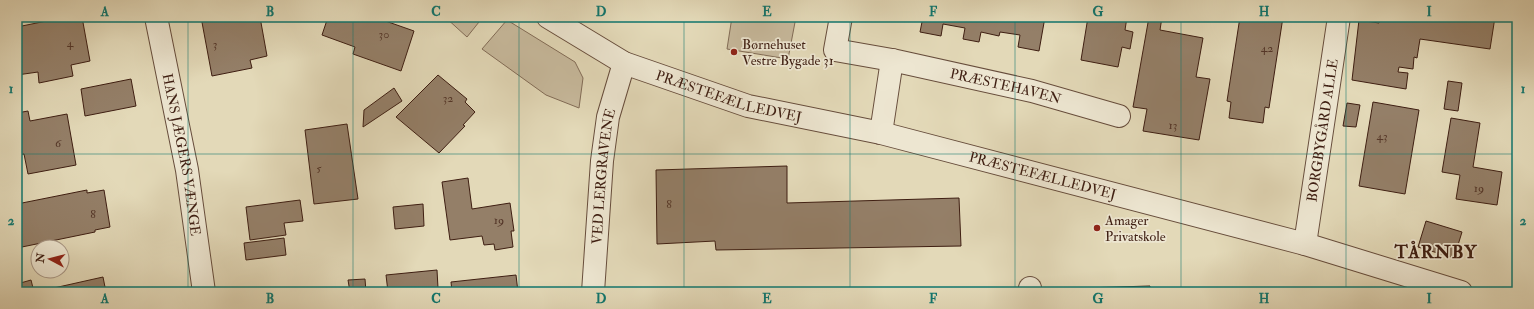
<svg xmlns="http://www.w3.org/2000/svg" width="1534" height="309" viewBox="0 0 1534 309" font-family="'IM FELL Double Pica',serif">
<rect width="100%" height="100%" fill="#e3d9b8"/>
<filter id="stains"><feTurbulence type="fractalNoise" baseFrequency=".005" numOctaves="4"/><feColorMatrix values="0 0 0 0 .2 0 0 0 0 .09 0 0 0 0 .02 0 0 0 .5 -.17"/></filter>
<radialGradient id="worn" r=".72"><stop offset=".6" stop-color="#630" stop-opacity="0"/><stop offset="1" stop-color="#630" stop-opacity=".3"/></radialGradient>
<path fill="#c7b99c" stroke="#826c57" d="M445,17H483L467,37Z
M732,17H796L788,59L727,49Z
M507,20L575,62L583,78L579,108L546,95L482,49Z"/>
<path fill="#947f68" stroke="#3e1e12" d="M66,17H82L90,61L71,65L73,76L39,83L38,72L17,75V27Z
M201,17H260L267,56L250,60L252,68L212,76Z
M328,17H374L414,31L401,71L353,54L355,47L322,35Z
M923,17H1045L1039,51L1018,47L1020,35L1000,32L999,36L981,32L979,42L963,39L965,28L943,24L941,36L920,32Z
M1088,17H1127L1125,30L1133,32L1130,49L1122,47L1118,67L1081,60Z
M1149,17H1162L1160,30L1203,38L1196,77L1210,79L1199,140L1143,131L1147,109L1133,107Z
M1240,17H1283L1269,108L1265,107L1263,123L1229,118L1231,102L1227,101Z
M1380,17H1495L1490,49L1420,39L1417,58L1414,57L1413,69L1399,67L1398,72L1408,73L1406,89L1352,80L1359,20L1379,23Z
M438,75L467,99L465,102L475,112L463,125L465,126L439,153L396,117Z
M131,79L136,106L85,116L81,89Z
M1448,81L1462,83L1458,111L1444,109Z
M394,88L402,101L363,127L364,110Z
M1373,102L1419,110L1405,194L1359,186Z
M1347,103L1360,105L1356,127L1343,126Z
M28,111L30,121L67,114L76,165L28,174L24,154L17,155V113Z
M1451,118L1480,123L1473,167L1502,172L1497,205L1456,199L1460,175L1442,172Z
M347,124L358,199L314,204L305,130Z
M787,166V203L959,198L961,246L716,250L715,241L657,244L656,170Z
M468,178L472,209L510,203L514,231H511L513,247L495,250L494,244L484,245L482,236L450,240L442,182Z
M87,190V193L104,190L110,227L95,230V232L17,248V204Z
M300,200L303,221L284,223L286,235L250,240L246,207Z
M423,204L424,226L395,229L393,207Z
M1426,221L1462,232L1454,258L1418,247Z
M284,238L286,255L246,260L244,243Z
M437,270L438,288L388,292L386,275Z
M516,275L518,292H452L451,282Z
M103,277L106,292H36Z
M365,279L366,292H350L348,280Z
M31,280L34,292H17V284Z
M1150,286V292H1084L1083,288Z"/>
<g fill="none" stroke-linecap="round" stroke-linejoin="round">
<g stroke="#674d3c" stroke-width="24">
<g id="minor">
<path id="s1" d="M156,17L187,170L204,292"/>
<path id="s2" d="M548,17L624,63L748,106L881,133L1305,244L1461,292"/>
<path id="s3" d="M841,17L835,50L892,60L1032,91L1119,116"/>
<path d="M881,133L892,60"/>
<path id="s4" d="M1305,244L1339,17"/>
<path d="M1030,288V292"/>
<path id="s5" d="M593,292L602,161L608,117L624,63"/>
</g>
</g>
<use href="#minor" stroke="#ede6d1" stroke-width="22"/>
</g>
<path fill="none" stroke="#0f766e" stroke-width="1" stroke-opacity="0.55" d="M188,17V292M353,17V292M519,17V292M684,17V292M850,17V292M1015,17V292M1181,17V292M1346,17V292M17,154H1517"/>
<g fill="#8f2418" stroke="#ede6d1" stroke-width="1.5">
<circle cx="734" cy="52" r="4"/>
<circle cx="1097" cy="228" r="4"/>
</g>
<g text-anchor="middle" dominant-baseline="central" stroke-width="3.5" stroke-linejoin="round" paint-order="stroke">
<g font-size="12" fill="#543628">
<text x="384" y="34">30</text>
<text x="70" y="43">4</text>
<text x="215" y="44">3</text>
<text x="1267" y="48">42</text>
<text x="448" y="98">32</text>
<text x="1173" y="125">13</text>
<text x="1382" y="136">43</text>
<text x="58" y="143">6</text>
<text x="319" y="168">5</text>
<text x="1479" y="188">19</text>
<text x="669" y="204">8</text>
<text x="93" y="214">8</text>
<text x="499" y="220">19</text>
</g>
<g font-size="14" fill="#3e1e12" stroke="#ede6d1" text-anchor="start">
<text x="742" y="44">Børnehuset<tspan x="742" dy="16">Vestre Bygade 31</tspan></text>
<text x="1105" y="220">Amager<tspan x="1105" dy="16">Privatskole</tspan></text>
</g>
<g font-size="14" fill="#3e1e12" stroke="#ede6d1">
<text stroke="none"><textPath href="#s3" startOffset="208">PRÆSTEHAVEN</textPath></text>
<text stroke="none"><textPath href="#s2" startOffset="199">PRÆSTEFÆLLEDVEJ</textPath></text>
<text stroke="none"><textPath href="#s4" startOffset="115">BORGBYGÅRD ALLE</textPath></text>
<text stroke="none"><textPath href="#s1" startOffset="140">HANS JÆGERS VÆNGE</textPath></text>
<text stroke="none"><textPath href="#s2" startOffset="523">PRÆSTEFÆLLEDVEJ</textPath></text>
<text stroke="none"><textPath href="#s5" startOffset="116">VED LERGRAVENE</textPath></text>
</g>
<g font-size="18" font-weight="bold" letter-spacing="1" fill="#3e1e12" stroke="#ede6d1">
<text x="1436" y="252">TÅRNBY</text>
</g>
</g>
<rect width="1534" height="309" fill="none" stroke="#e3d9b8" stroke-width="44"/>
<g transform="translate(50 259) rotate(277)"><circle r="19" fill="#ede6d1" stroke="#a79685"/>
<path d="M0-3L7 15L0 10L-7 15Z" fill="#8f2418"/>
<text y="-6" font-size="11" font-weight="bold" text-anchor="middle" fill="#3e1e12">N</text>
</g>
<rect x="22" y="22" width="1490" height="265" fill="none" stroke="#0f766e" stroke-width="1.5"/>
<g font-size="13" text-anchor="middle" font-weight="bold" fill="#0f766e">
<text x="105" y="16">A</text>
<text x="270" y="16">B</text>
<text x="436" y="16">C</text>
<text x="601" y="16">D</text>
<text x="767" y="16">E</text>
<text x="933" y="16">F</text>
<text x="1098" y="16">G</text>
<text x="1264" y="16">H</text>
<text x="1429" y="16">I</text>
<text x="11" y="93">1</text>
<text x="1523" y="93">1</text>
<text x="11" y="225">2</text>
<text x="1523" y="225">2</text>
<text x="105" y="303">A</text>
<text x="270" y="303">B</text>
<text x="436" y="303">C</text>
<text x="601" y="303">D</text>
<text x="767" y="303">E</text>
<text x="933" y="303">F</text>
<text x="1098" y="303">G</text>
<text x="1264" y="303">H</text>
<text x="1429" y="303">I</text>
</g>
<rect width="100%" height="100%" filter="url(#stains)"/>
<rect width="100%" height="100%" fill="url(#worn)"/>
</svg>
